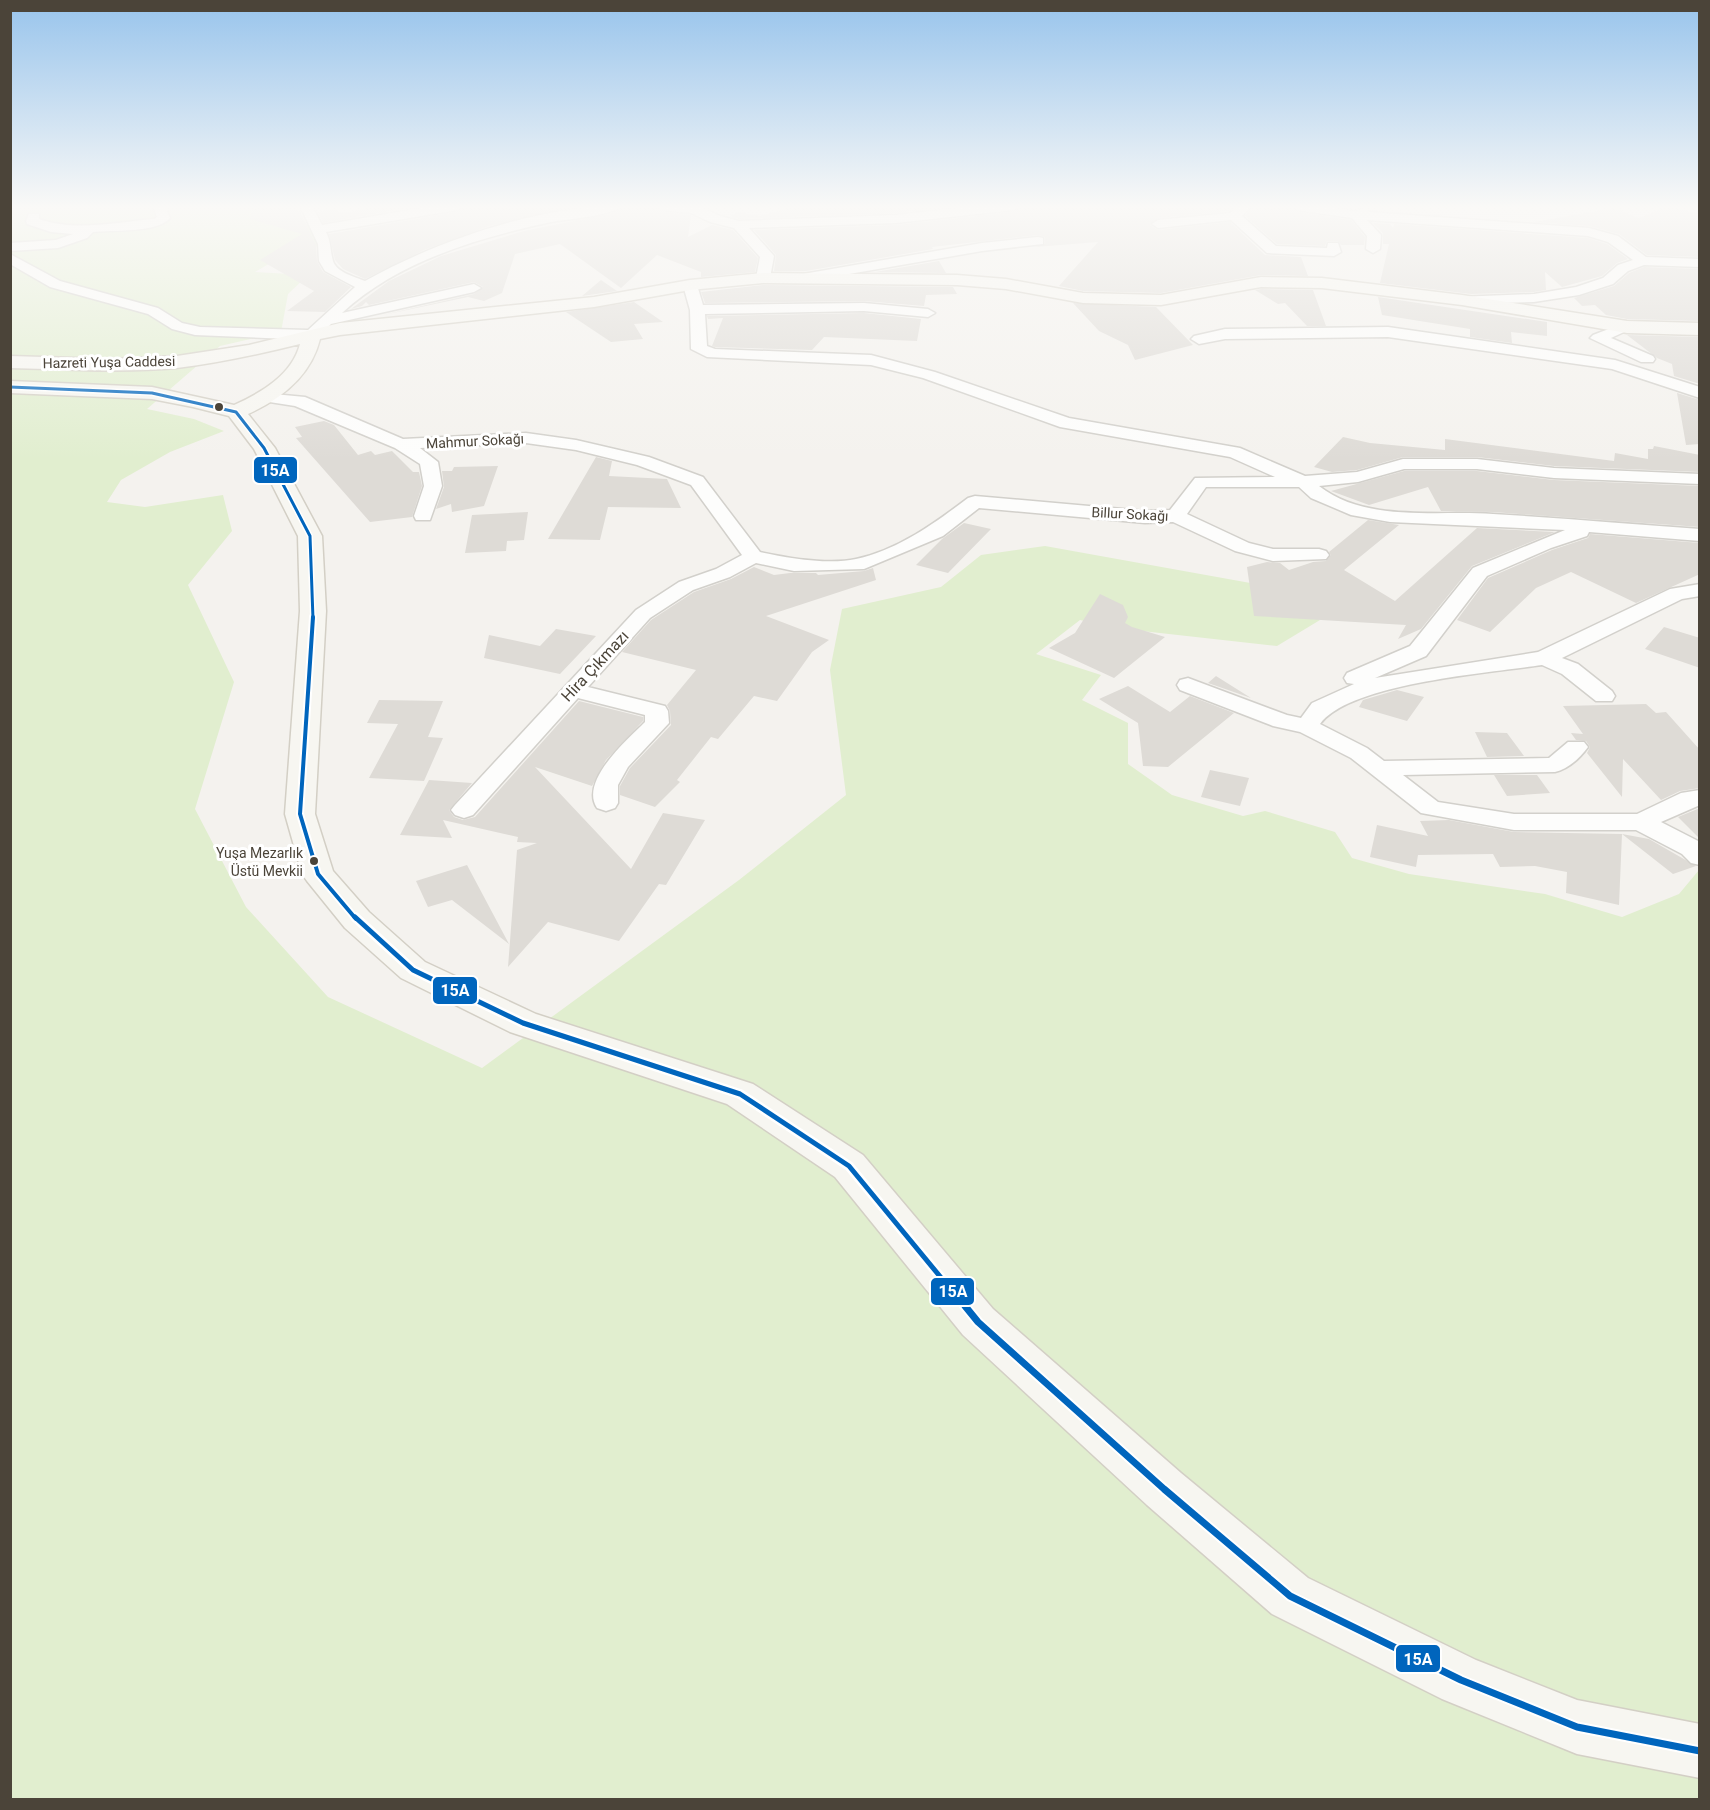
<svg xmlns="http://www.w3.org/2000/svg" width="1710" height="1810" viewBox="0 0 1710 1810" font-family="Roboto,sans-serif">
<rect width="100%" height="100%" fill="#f4f2ee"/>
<path fill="#e1eecf" d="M11,206H306L284,210L269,222L309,225L324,245L291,251L255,272L308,275L288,294L281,332L220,346L147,409L194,419L224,431L170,452L121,480L107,502L145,507L223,495L232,531L188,585L234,682L195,809L246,907L328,997L482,1068L739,880L846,795L830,670L842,609L941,587L981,555L1045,546L1267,586L1320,620L1277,646L1124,629L1080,620L1036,654L1101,675L1082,700L1128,723V764L1172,795L1243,816L1265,811L1335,832L1352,858L1409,874L1545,894L1622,917L1679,894L1699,870V1799L11,1800Z"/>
<path fill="#dedbd6" d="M253,206L300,211L316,245L317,261L323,272L351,287L325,312L287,311L314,291L260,260L302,234L250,219Z
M387,206H418L323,223L318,212L335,209L342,213Z
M465,206H582L489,226L424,250L365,279L343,269L335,260L329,234L457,212Z
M624,206H654L662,212L691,215L688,237L712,225L733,230L758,258L755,272L701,277V272L657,255L621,288L560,244L515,254L502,293L484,301L468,297L383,315L474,294L483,287L474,282L369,305L366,302L362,306L351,309L389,281L441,256L524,231L609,214Z
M825,206H953L896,213L739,219L730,216L738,212L760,216L789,208Z
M1021,206H1233L1229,211L1158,218L1150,225L1158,230L1230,222L1265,255L1301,257L1308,276L1261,275L1161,293L1083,291L1059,286L1098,242L1035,247L1045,244V237L1038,235L932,247L933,249L806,271H774L776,255L754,230L896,225L1013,212Z
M1253,206L1289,207L1297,212L1351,220L1365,237L1364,245H1341L1338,241H1327L1325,246L1277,244L1245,216Z
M1669,206L1700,214V257L1647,255L1619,234L1589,226L1534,222L1614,208L1639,218Z
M1373,223L1390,224L1393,228L1394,224L1588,238L1607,244L1628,259L1617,263L1602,276L1562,287L1545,272L1546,290L1534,292L1471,294L1380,283L1389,244H1383V233Z
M939,261L946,273L875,272Z
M1644,267L1700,269V321L1627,319L1606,315L1595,305L1582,306L1574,298L1614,286L1629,273Z
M601,280L617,291L582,296Z
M763,285L953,287L957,294L926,295L924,306L864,301L705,303L701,292Z
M1261,289L1313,290L1326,326H1307L1285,303L1278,304L1255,290Z
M1378,297L1547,322V336L1511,332L1512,343L1470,337V329L1382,315Z
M634,302L663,322L634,324L643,339L611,342L566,312Z
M1073,303L1156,307L1193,345L1135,360L1128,345L1099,331Z
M864,313L921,319L917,341L824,337L812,350L715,347L712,346L723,318L708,319L707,316Z
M1627,335L1700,337V384L1674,376L1672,364L1657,358Z
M1677,393L1700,400V444L1686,445Z
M324,421L334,425L358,455L371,451L375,455L392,451L413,472H419L422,486L412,517L370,522L296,438L302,437L295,427Z
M1343,437L1370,443L1445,450V439L1614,461L1615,453L1648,459V449H1653L1654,446L1700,455V472L1554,466L1477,457H1403L1357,470L1332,472L1314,467Z
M596,457L612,461L609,476L667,479L681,508L608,507L600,540L548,539Z
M498,466L484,506L452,512L451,504L436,509L444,487L442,471H452L454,467Z
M1404,471H1477L1554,480L1700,486V527L1493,512L1441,511L1428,487L1369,505L1331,491Z
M528,512L524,540L507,541L506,551L465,553L472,515Z
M1368,520L1399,525L1344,570L1395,601L1477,528L1555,532L1472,566L1421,629L1398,639L1406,625L1254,616L1247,567L1267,562L1280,563L1289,570L1313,562L1326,561L1331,555L1329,552Z
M964,523L991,529L948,573L916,565L942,539Z
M1590,534L1700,543V574L1636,603L1571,572L1536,588L1490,632L1457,620L1488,578L1552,550L1588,538Z
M754,567L774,575L790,573H816L818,575L864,571L873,568L876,580L766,616L829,640L812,652L777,701L754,696L718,739L711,737L677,780L680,782L655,807L620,795V786L630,768L671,725L670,711L667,705L696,670L622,652L651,620L694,592L731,579Z
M1100,594L1123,605L1128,617L1125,623L1132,627L1165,637L1114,678L1049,648L1075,633Z
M1664,627L1700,638V668L1645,649Z
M556,629L596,636L560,674L484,658L489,635L540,646Z
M1216,676L1251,698L1208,683Z
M1128,686L1170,712L1190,696L1234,713L1168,767L1143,766L1138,723L1099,699Z
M1397,690L1424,697L1407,721L1359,707L1363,700Z
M379,700L443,701L428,737L443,738L424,781L369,778L398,724L367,723Z
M579,701L643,717V721L606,760L592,786L535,767L631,869L663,813L705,820L666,885L659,884L619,941L548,922L508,967L517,850L537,843L517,842L518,837L443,820L452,838L400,835L429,780L472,783L449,810L454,817L463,820L475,817Z
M1646,704L1656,713L1666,712L1700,750V788L1680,791L1661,800L1623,759L1622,797L1587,753L1590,747L1586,741L1576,740L1571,733L1583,734L1563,706Z
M1475,732L1507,733L1524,756L1487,757Z
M1210,770L1249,778L1240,806L1201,797Z
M1494,775H1537L1550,793L1507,796Z
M1700,808V839L1678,817Z
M1449,820L1514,832L1622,834L1619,905L1566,893L1567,872L1535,866L1500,867L1493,854L1418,855L1416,867L1370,857L1377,825L1428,836L1420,821Z
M1622,834L1649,839L1696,866L1673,874Z
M467,865L509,944L452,900L428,907L416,881Z"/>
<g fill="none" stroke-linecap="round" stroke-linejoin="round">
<g stroke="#d2d0cb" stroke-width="3">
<path id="street" d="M153,206H165L170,218C158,233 112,230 93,232L87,238L58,248L10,251V243L56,240L73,234L51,232L27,224L26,221L29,214H39V219C75,232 116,222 154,219L157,217Z
M300,206H312L322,225L433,206H463L457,210L326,232C331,242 330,250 333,261C336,272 355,277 365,281C439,240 537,206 622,206C611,216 567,219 551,222C478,238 398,261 342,313L474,284L481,288L474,292L331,324L317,338L312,340L195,335L172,329L148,314L50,287L10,264V254L60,281L158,308L182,323L200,327L308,330L355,287L325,271L319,261L318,244Z
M656,206H699L720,216L739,221L896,215L976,206H1019L1013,210L896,223L749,228L774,256L770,278L763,282L756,278L760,257L734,228L710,222L691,213L662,210Z
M1237,206H1251L1242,216L1276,246L1327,248L1328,243H1338L1341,252L1334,256L1267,253L1231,220L1158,228L1152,224L1158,220L1230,213Z
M1291,206H1324L1354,211L1367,208L1369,212L1589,228L1618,236L1646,257L1700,259V267L1644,265L1628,271L1613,284L1579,295L1534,302L1462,304L1457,303L1455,300L1457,297L1534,294L1576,287L1603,278L1618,265L1633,260L1608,242L1588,236L1367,220L1381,235L1380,249L1373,253L1366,249L1367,236L1352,218L1297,210Z
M1689,206H1700V212Z
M1038,237L1043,238V244L982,251L803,282L796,278L803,274L982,243Z
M690,281L697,285L703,305L864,303L928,309L935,313L928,317L864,311L705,314L707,346L715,349L871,355L935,372L1069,418L1240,448L1305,476L1357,472L1403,459H1477L1554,468L1700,474V484L1554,478L1477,469H1404L1358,482L1319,486C1366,523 1438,510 1493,514C1562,518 1631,524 1700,529V541L1589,532L1587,536L1551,548L1487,576L1426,656L1375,678L1538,652L1670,589L1700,584V596L1682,599L1562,658L1578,664L1612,691L1615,696L1612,701H1596L1562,674L1542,665C1490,673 1350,683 1320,724L1367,748L1384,761L1549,758L1568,742H1584L1588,747C1580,758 1568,769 1555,772L1403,775L1438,802L1514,814H1637L1681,793L1700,790V805L1661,822L1700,842V865L1691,863L1682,854L1636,830H1514L1421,813L1351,758L1300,732L1273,726L1180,690L1177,685L1180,680L1188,678L1287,715L1301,718L1312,703L1354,684L1347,683L1344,678L1347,673L1410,646L1473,568L1565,530L1390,522L1351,515L1311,498L1299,487H1206L1187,514L1249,543L1273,549H1319L1326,551L1329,555L1326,559L1273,561L1235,551L1173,522L1145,523L979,508L943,536L864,569L794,571L756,563L730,577L693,590L650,618L588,687L665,706L668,711L669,723L628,767L618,785V803L615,808L606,811L597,808C579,781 628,739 645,722V715L578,698L473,815L464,818L455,815L451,810L455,805L636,610L679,582L716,569L742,555L691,485L637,465L576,450L526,443L420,448L438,462L442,486L430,520H416L414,516L424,486L420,464L395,448L295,406L263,401L261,397L263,393L305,397L403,439L526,433L576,440L649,457L703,477L760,552C788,558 828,565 856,559C898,550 935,523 968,498L975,496L1145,511L1170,510L1195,478L1275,477L1230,457L1060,427L923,378L871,365L707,357L691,349L690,310L683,285Z
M1627,322L1635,327L1611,338L1653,356L1655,359L1653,362H1641L1590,338L1593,335Z
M1388,327L1615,360L1700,387V398L1612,369L1388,337L1225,339L1199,344L1191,339L1194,336L1225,329Z"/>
</g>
<g stroke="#d3cfc5" stroke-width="3">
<path id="secondary" d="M763,273L957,275L1006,279L1083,293L1161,295L1261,277L1322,278L1462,295L1627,321L1700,323V335L1627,333L1462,305L1322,288L1261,287L1161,305L1083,303L1006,289L957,285L763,283L690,290L594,307L340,335L320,339C311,376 281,399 248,414L275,448L322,536L326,611L315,814L333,871L369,912L425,962L536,1014L753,1084L863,1155L993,1309L1181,1473L1308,1578L1476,1660L1577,1700L1700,1724V1778L1577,1754L1442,1699L1272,1614L1147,1505L963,1335L835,1177L727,1104L510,1032L401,978L345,928L307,881L302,874L285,814L300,611L298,536L254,449L229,416L193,407L152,399L10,393V381L152,387L234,405C261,393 292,375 300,344C260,354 219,363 177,368C122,373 66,369 10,368V356L109,359L177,356L249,345L340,323L594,297L690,280Z"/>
</g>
<use href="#street" fill="#fdfdfc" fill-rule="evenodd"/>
<use href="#secondary" fill="#f7f6f1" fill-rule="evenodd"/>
<g stroke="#fff" stroke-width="6">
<path id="bus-1-far3" d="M10,387L152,393L236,412L264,448L310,536L313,619"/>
</g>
<g stroke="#fff" stroke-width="8">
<path id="bus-1-far2" d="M313,617L300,814L318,874L356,919"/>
</g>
<g stroke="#fff" stroke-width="10">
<path id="bus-1-far1" d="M355,917L413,970L523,1023L740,1094L849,1166L966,1308"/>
</g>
<g stroke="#fff" stroke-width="11">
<path id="bus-1" d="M965,1306L978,1322L1164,1489L1290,1596L1461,1680L1577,1727L1700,1751"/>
</g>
<use href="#bus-1-far3" stroke="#0065bd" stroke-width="3"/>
<use href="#bus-1-far2" stroke="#0065bd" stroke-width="4"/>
<use href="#bus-1-far1" stroke="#0065bd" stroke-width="5"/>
<use href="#bus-1" stroke="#0065bd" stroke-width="7"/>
</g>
<linearGradient id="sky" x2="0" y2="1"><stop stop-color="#98c4ec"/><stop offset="0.45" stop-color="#faf9f7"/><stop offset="1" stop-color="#faf9f7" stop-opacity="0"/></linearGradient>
<rect width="1710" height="460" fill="url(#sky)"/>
<g fill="#4b4439" stroke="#fff" stroke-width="2">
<circle cx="219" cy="407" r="5"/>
<circle cx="314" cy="861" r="5"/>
</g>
<g text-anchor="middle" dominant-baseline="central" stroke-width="6" stroke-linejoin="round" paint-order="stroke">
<g font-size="14" fill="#4b4439" stroke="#fff">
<text transform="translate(109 362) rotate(-1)">Hazreti Yuşa Caddesi</text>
<text transform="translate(475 441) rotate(-3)">Mahmur Sokağı</text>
<text transform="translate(1130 514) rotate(3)">Billur Sokağı</text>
</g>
<g font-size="14" fill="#4b4439" stroke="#fff" text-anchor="end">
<text x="303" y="853">Yuşa Mezarlık<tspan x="303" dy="18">Üstü Mevkii</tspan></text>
</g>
<g font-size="16" fill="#4b4439" stroke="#fff">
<text transform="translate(595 666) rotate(-47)">Hira Çıkmazı</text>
</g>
</g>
<g stroke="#fff" stroke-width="2">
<rect x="253" y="456" width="45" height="28" rx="6" fill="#0065bd"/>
<rect x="432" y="976" width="46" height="29" rx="6" fill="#0065bd"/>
<rect x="930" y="1277" width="45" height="29" rx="6" fill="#0065bd"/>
<rect x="1395" y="1644" width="46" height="29" rx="6" fill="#0065bd"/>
</g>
<g font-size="16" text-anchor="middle" font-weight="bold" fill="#fff">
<text x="275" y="476">15A</text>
<text x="455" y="996">15A</text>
<text x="953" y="1297">15A</text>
<text x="1418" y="1665">15A</text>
</g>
<rect width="1710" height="1810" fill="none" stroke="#4b4439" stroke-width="24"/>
</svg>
